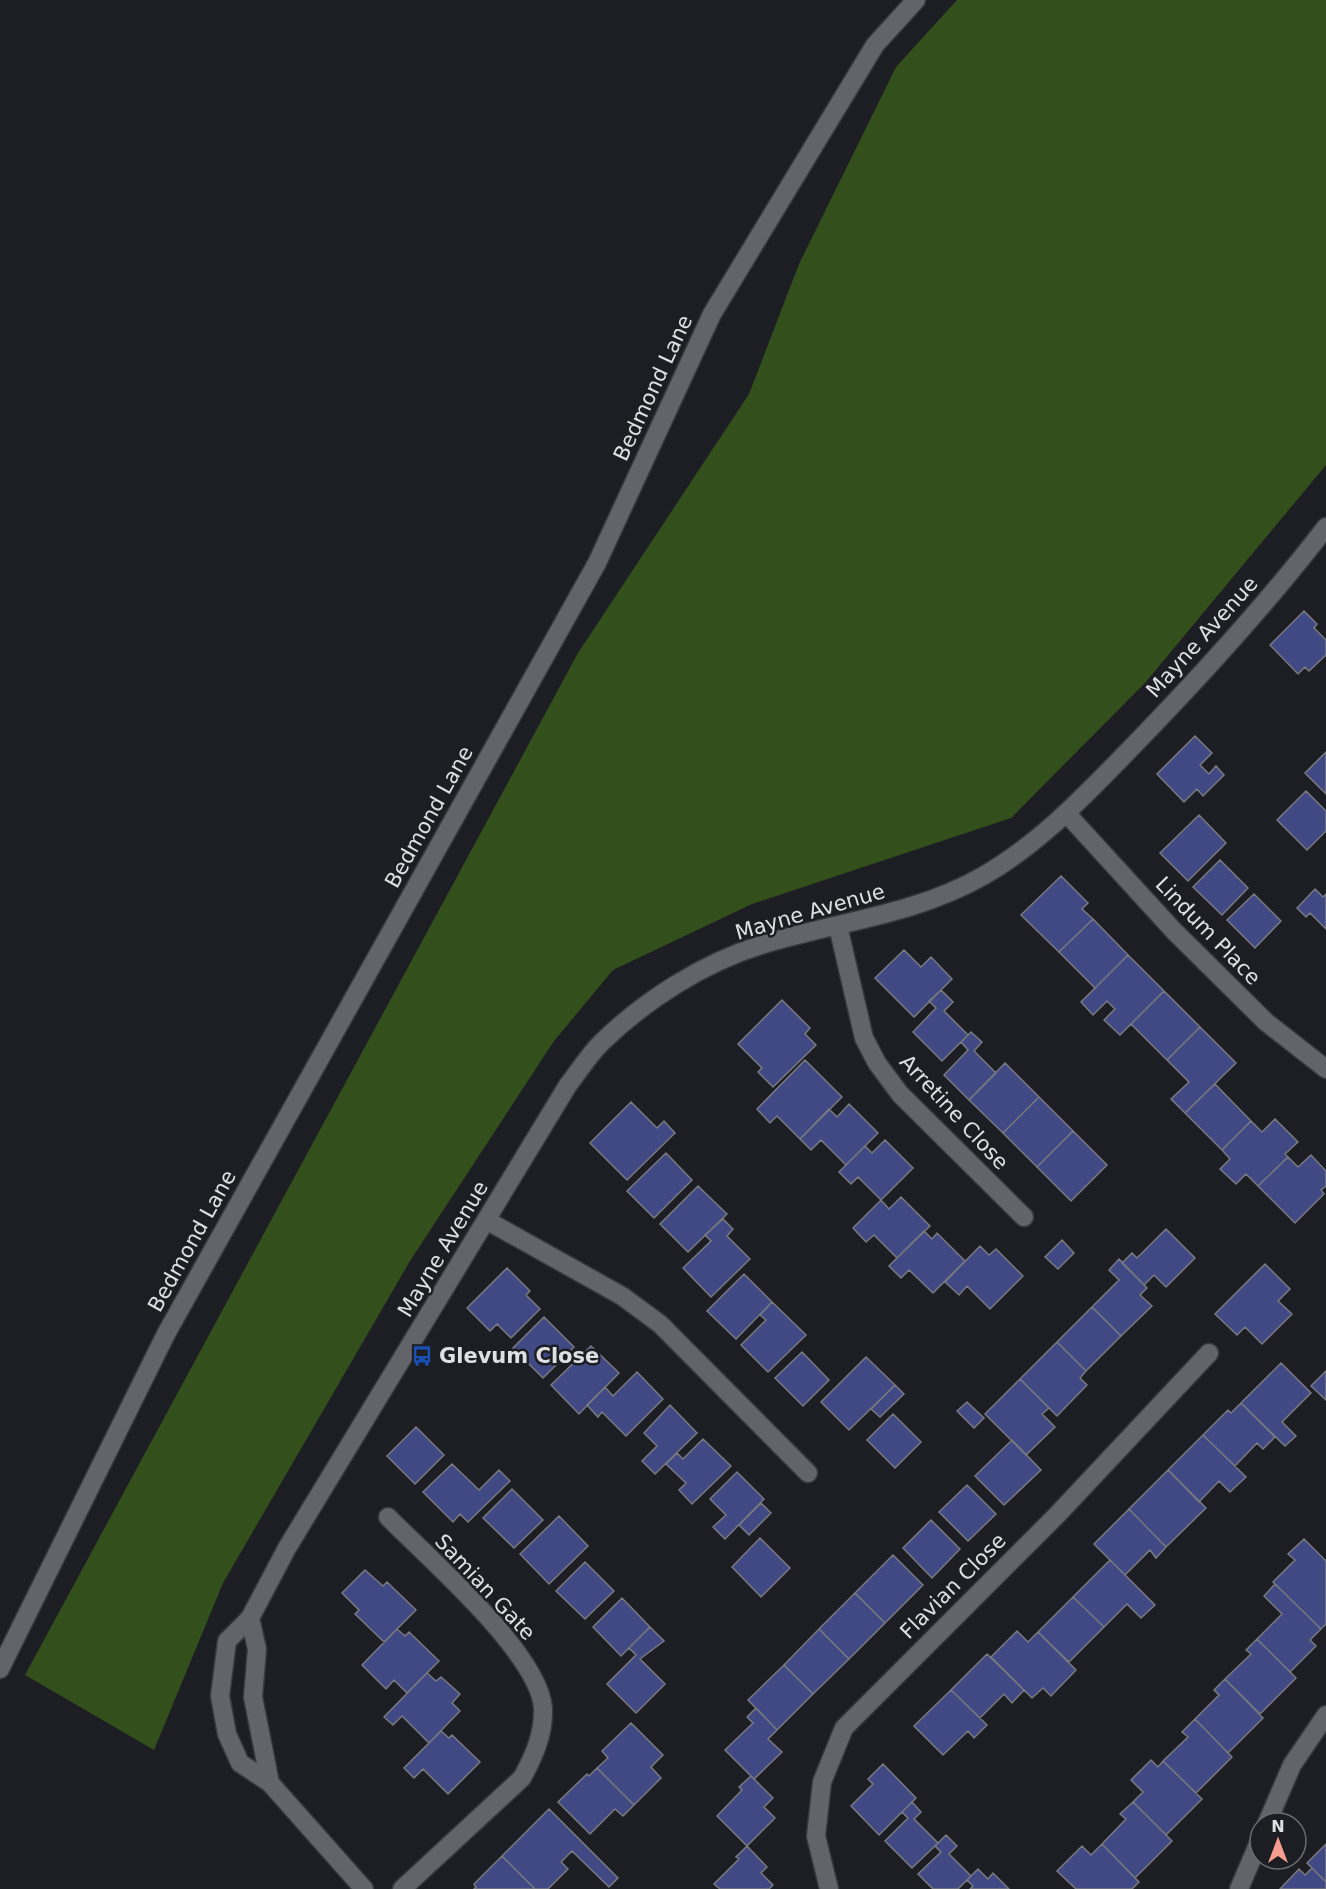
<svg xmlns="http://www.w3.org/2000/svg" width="1326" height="1889" viewBox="0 0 1326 1889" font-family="'DejaVu Sans',sans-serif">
<rect width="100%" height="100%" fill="#1d1e23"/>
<path fill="#334f1b" d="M957,0H1326V465L1145,683L1011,818L752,904L613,970L554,1041L410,1261L223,1583L154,1750L25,1675L578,653L749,394L799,264L896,67Z"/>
<path fill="#404983" stroke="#787a80" stroke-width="1.5" d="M1304,611L1317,624L1314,628L1326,640V655L1309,671L1305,667L1298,674L1270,645Z
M1195,736L1212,753L1200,765L1209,774L1216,766L1224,775L1203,796L1197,789L1184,802L1157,774Z
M1326,752V794L1305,773Z
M1306,791L1326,811V831L1307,850L1277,820Z
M1199,815L1226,843L1188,881L1160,853Z
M1220,860L1248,888L1222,915L1193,887Z
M1061,876L1088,903L1082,909L1093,919L1059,952L1021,915Z
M1315,889L1323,897L1326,894V929L1310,913L1306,917L1297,908Z
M1254,894L1281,921L1255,948L1227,920Z
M1093,919L1128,955L1095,988L1059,952Z
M904,950L921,967L931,957L952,979L914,1017L875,978Z
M1128,955L1164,991L1120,1035L1104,1020L1115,1009L1107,1001L1093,1015L1081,1002Z
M941,990L953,1002L944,1011L968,1035L942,1061L913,1032L936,1008L929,1001Z
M1164,991L1200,1027L1167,1060L1131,1024Z
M782,1000L810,1028L805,1034L816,1045L773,1087L758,1072L762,1068L738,1044Z
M1200,1027L1236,1063L1185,1113L1171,1099L1189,1082L1167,1060Z
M971,1032L982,1042L974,1051L996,1073L969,1100L944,1075L968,1050L961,1042Z
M805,1060L842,1097L800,1139L777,1116L770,1123L757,1109Z
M1005,1063L1039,1097L1003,1133L969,1100Z
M1215,1084L1251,1121L1222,1150L1185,1113Z
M1039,1097L1073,1131L1037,1167L1003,1133Z
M631,1102L657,1128L664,1121L675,1133L627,1180L590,1143Z
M849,1104L878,1133L846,1165L821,1140L811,1150L800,1139L829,1109L837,1117Z
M1275,1119L1298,1142L1285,1154L1288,1157L1258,1186L1246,1174L1236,1184L1220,1169L1230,1159L1222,1150L1251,1121L1262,1132Z
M1073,1131L1107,1165L1071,1201L1037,1167Z
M885,1140L913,1168L881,1200L858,1177L851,1184L839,1172L865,1146L872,1153Z
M666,1153L692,1180L654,1218L627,1191Z
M1311,1155L1326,1171V1186L1321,1190L1324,1194L1295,1223L1258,1186L1288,1157L1298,1167Z
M698,1186L727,1214L688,1252L660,1224Z
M901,1197L930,1226L897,1258L874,1235L866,1242L853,1228L881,1200L889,1209Z
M723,1219L733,1229L727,1236L750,1259L711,1297L683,1268L711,1241L705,1235Z
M1166,1229L1195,1258L1166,1287L1154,1275L1144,1285L1122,1263L1132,1253L1137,1258Z
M924,1231L932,1239L937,1233L965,1261L933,1293L909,1270L901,1278L889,1266Z
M1062,1240L1074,1253L1058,1269L1045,1257Z
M980,1246L989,1255L996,1249L1023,1276L990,1309L967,1286L959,1295L945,1282Z
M1119,1259L1147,1288L1140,1295L1152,1306L1121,1336L1092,1307L1119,1280L1109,1270Z
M1265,1264L1290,1289L1278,1301L1292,1314L1262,1344L1245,1327L1237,1335L1215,1314Z
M507,1268L530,1291L526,1295L540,1309L511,1338L497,1324L490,1331L467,1308Z
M744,1274L772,1302L736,1339L707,1311Z
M772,1302L806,1335L768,1372L741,1345L766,1320L760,1315Z
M1092,1307L1121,1336L1086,1371L1057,1342Z
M544,1317L574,1347L543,1378L513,1348Z
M1057,1342L1086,1371L1080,1378L1087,1385L1057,1416L1020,1379Z
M591,1346L619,1373L579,1414L551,1385Z
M802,1352L829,1380L803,1406L775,1378Z
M866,1357L895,1385L849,1430L821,1402Z
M1281,1363L1311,1393L1282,1422L1296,1436L1285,1446L1241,1403Z
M1326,1371V1400L1311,1386Z
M637,1372L663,1399L626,1436L602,1412L598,1417L587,1405L605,1387L613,1396Z
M1020,1379L1049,1408L1042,1414L1055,1427L1026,1455L985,1414Z
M895,1385L904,1394L880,1417L871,1409Z
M967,1402L984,1418L974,1428L957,1411Z
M1241,1403L1275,1437L1263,1449L1257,1443L1235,1466L1203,1435L1228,1410L1231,1413Z
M670,1405L697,1433L655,1474L642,1461L657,1446L644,1433Z
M893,1414L921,1442L895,1468L867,1440Z
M416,1427L444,1455L415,1484L387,1456Z
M1203,1435L1246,1477L1230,1492L1219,1481L1199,1502L1168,1470Z
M703,1439L731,1466L692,1504L679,1490L686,1483L666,1464L677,1453L683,1459Z
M1012,1440L1041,1470L1004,1505L975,1476Z
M452,1464L479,1490L499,1470L510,1481L468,1522L460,1514L453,1522L423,1492Z
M1168,1470L1206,1508L1166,1547L1129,1509Z
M737,1472L764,1499L725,1539L713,1527L726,1515L710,1499Z
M967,1485L996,1514L968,1541L939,1512Z
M512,1489L543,1520L514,1548L483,1518Z
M761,1503L771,1513L749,1535L739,1525Z
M1129,1509L1166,1547L1156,1558L1150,1550L1125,1575L1094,1544Z
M559,1516L588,1546L549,1584L520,1554Z
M931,1520L960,1549L932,1578L903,1548Z
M760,1538L790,1568L761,1597L732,1567Z
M1304,1539L1326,1561V1624L1321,1629L1273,1582L1295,1560L1288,1554Z
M893,1555L923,1585L885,1623L855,1593Z
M1110,1560L1155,1605L1141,1618L1127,1604L1104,1627L1073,1597Z
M585,1562L614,1591L585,1619L556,1591Z
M365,1570L383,1586L387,1582L416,1610L384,1642L355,1614L359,1610L342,1593Z
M1275,1584L1321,1629L1310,1640L1316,1646L1290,1672L1257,1639L1282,1614L1264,1596Z
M855,1593L885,1623L849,1659L819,1629Z
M1073,1597L1104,1627L1069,1662L1038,1632Z
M622,1598L650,1627L621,1656L593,1627Z
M650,1627L664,1641L640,1659L665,1684L636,1713L607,1684L636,1655L629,1648Z
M397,1629L405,1636L409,1632L439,1661L407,1693L394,1680L386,1689L362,1665Z
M819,1629L849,1659L813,1694L784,1665Z
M1017,1631L1028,1642L1038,1632L1076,1670L1051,1696L1043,1688L1032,1698L991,1657Z
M1257,1639L1296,1678L1260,1714L1225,1679L1251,1654L1246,1650Z
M987,1654L1024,1690L1012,1703L1004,1694L980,1718L951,1690Z
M784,1665L813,1694L777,1730L748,1700Z
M427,1673L436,1681L441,1677L460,1694L452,1703L460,1711L429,1743L402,1716L393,1725L384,1717Z
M1225,1679L1263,1718L1228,1753L1195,1719L1219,1695L1214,1690Z
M951,1690L987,1725L974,1738L968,1731L943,1755L914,1726Z
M756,1708L777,1730L768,1739L782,1752L754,1779L725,1750L753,1723L747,1717Z
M1195,1719L1232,1757L1196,1793L1163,1761L1188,1737L1182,1732Z
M631,1723L663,1755L651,1767L661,1778L634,1805L597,1768L608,1758L602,1751Z
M441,1731L449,1738L452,1735L480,1762L448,1794L423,1769L414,1778L404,1768Z
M1151,1760L1158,1767L1163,1761L1202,1799L1166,1835L1133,1802L1143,1792L1131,1780Z
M883,1764L916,1798L879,1835L851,1806L873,1784L868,1779Z
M597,1768L634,1805L623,1816L615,1809L590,1834L558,1802L587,1774L589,1776Z
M751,1776L773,1798L764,1807L775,1818L747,1846L717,1816L742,1790L739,1787Z
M912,1802L921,1812L914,1819L938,1843L912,1868L885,1841L908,1818L902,1812Z
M1133,1802L1172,1841L1135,1878L1102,1844L1126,1819L1120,1814Z
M549,1809L618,1878L609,1887L572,1851L561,1862L568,1869L548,1889H535L502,1856Z
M946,1835L957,1846L949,1854L971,1876L958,1889H933L918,1874L941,1852L935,1846Z
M1102,1844L1139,1882L1132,1889H1076L1057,1871L1082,1846L1091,1855Z
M1326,1844V1882L1307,1863Z
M747,1846L767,1867L761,1873L773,1885L769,1889H720L714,1884L739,1859L736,1857Z
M502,1856L535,1889H474L476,1887L474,1884Z
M1312,1868L1326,1882V1889H1280L1299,1869L1305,1875Z
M978,1869L988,1879L993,1873L1009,1889H970L973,1886L967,1880Z"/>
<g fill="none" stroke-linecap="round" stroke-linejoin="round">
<g stroke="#37383b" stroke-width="21">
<path id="minor" d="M1067,814L1174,931L1266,1022L1326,1069
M838,926L864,1038L877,1063L900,1094L1024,1217
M486,1220L622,1296L660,1324L808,1473
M388,1517C427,1557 539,1653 543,1708C544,1734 534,1756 522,1778L402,1889
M250,1618L257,1649L253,1697L270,1783
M0,1669L166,1334L597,563L712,314L875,45L916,0
M1267,1823L1292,1765L1326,1715
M364,1889L270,1783L240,1763L227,1734L220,1696L227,1641L250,1618L287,1548L568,1085C579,1071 589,1055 601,1043C645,1000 703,963 761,945C835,922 915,915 983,876C1042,842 1087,793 1133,746C1201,676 1267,604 1326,527
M829,1889L816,1836L822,1782L844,1728L1057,1515L1209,1353
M1239,1889L1260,1840"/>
</g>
<use href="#minor" stroke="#63646a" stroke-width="18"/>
</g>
<defs>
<g id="bus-bare" transform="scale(1.62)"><path d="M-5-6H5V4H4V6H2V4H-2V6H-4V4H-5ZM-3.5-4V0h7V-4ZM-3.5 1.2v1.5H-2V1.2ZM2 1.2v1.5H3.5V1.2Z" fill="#1a4fb4" stroke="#1d1e23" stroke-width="2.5" paint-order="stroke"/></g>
</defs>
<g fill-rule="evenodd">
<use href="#bus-bare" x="422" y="1356"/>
</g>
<g text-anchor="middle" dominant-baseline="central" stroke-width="5" stroke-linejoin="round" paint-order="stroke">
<g font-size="21" fill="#dfe0e3" stroke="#1d1e23">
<text transform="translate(653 388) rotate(-65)">Bedmond Lane</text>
<text transform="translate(1202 637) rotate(-48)">Mayne Avenue</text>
<text transform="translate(429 817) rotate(-61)">Bedmond Lane</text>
<text transform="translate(810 912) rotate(-16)">Mayne Avenue</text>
<text transform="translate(1208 931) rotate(46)">Lindum Place</text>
<text transform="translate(954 1112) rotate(47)">Arretine Close</text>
<text transform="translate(192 1241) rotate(-61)">Bedmond Lane</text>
<text transform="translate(443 1249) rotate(-59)">Mayne Avenue</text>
<text transform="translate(953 1586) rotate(-45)">Flavian Close</text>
<text transform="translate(485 1587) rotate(47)">Samian Gate</text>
</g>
<g font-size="21" font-weight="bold" fill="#dfe0e3" stroke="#1d1e23" text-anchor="start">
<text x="439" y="1356">Glevum Close</text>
</g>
</g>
<g transform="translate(1278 1841)"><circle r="28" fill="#1d1e23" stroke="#6b6c70" stroke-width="1.5"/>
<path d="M0-4.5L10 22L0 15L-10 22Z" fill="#f59d90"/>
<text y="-9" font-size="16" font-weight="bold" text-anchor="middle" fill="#dfe0e3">N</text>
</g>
</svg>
